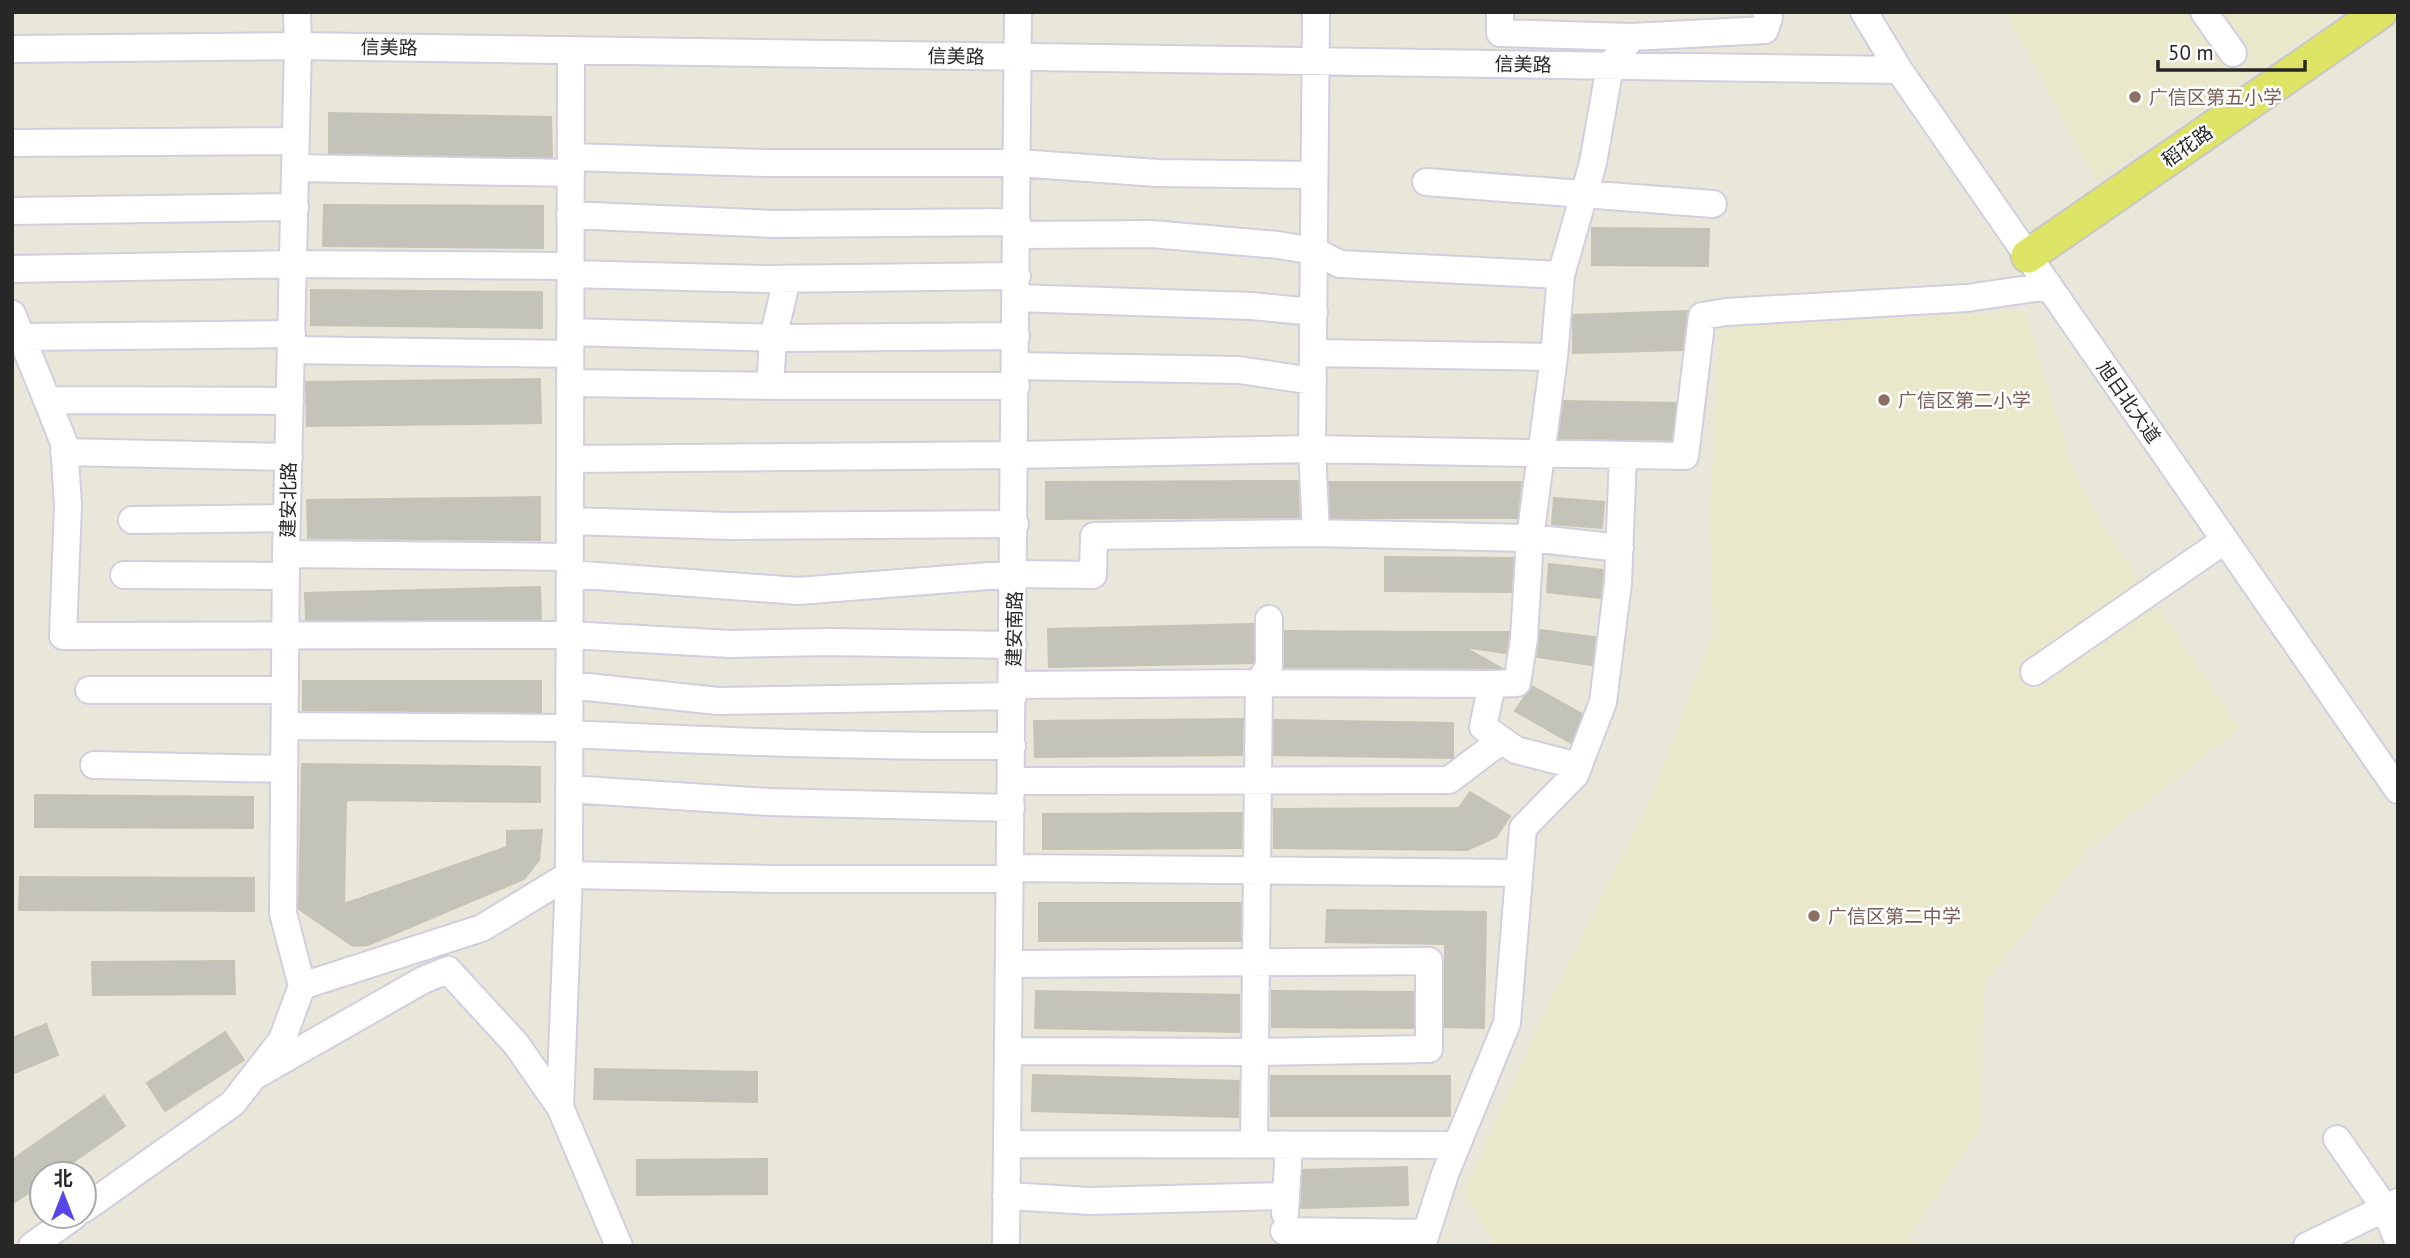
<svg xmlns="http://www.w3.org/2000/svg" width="2410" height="1258" viewBox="0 0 2410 1258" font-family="'PT Sans','Noto Sans SC',sans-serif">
<rect width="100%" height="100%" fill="#e9e7da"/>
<path fill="#e9e8ca" d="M2005,12H2341L2097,182Z
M2025,311L2075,474L2107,531L2240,728L2090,848L1984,984L1980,1129L1917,1225L1909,1246H1495L1464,1192L1548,1004L1653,792L1713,632L1710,506L1719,327Z"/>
<path fill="#c4c3ba" stroke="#c4c3b4" stroke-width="2" d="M329,113L551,117L552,157L329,153Z
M324,205L543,206V248L323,246Z
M1592,228L1709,229L1708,266L1592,265Z
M311,290L542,292V328L311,325Z
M1687,311L1682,350L1573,353V315Z
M540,379L541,423L307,426L306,382Z
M1564,401L1676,403L1671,440L1559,438Z
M1298,481L1299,517L1046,519V482Z
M1329,482H1521L1517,518H1331Z
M540,497V540L308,538L307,500Z
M1554,498L1604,502L1602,528L1552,524Z
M1385,557L1513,558L1511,592L1385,591Z
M1549,564L1603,570L1600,598L1547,592Z
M540,587L541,619L306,620L305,593Z
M1253,624V663L1049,667L1048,629Z
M1540,630L1595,637L1592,665L1537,657Z
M1285,631L1437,632H1509L1506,653L1464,647L1501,668L1284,667Z
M303,681H541V712L303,710Z
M1532,686L1582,714L1571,743L1515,711Z
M1243,719L1242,755L1035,757L1034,721Z
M1274,720L1453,723V758L1274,755Z
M302,764L540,767V802L346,800L344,904L507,847V831L542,830L539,860L524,879L368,945L353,946L299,909Z
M1470,792L1510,816L1496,837L1467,850L1274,848V809L1459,808Z
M35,795L253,797V828L35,827Z
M1242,813L1241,848L1043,849V814Z
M20,877L254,878V911L19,910Z
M1039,903H1241L1240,941H1039Z
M1327,910L1486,912L1484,1028L1445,1027V944L1326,942Z
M234,961L235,994L93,995L92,962Z
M1036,991L1239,995V1032L1035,1028Z
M1272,991L1413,992V1028L1272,1027Z
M46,1024L58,1055L12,1074V1038Z
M225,1032L244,1060L165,1111L147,1083Z
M595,1069L757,1072V1102L594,1099Z
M1033,1075L1239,1081L1238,1117L1032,1111Z
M1271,1076H1450V1116H1271Z
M104,1096L125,1126L56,1174H42V1184L12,1204V1160Z
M767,1159V1194L637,1195V1160Z
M1407,1167L1408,1205L1301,1208L1303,1170Z"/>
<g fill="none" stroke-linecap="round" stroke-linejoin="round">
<g stroke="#d1cfdf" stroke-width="30">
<path id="minor" d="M297,12L298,46L286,554L283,913L302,986
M1500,12V33L1632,37
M1864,12L1899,70L2398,790
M2204,12L2233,53
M12,49L298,46L1899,70
M571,50L569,875L560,1107L619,1246
M12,143L296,141
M571,157L767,163H1018L1157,173L1314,175
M296,168L571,173
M1426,182L1713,204
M12,211L295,207
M570,215L773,224L1017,222
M1017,235L1152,234L1278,245L1314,251L1340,264L1561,275
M12,269L293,264L570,266
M570,274L765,279L1017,276
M1017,298L1251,306L1314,312
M12,314L47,400L290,401
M570,332L785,338L1016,336
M21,337L292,334
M291,350L570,354
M1313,353L1554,357
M1016,366L1239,370L1313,381
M570,383L781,386H1016
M770,386L773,338L787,279
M47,400L64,443L68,505L63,636L569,635L731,644L829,642L1013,645
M64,452L289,457
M570,459L1016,455L1312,449L1316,12
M132,520L287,518
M570,521L730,526L1015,524
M1316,533L1530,538L1620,548
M286,554L570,557
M570,574L798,591L1014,574L1093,575L1094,536L1316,533L1312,449L1685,456L1702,316L1726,312L1967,298L2049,286
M124,575L286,576
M1269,619V666L1259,683L1492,684L1483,727L1516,750L1578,766
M2034,672L2225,540
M1492,684L1517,683L1524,639L1530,538L1554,357L1561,275L1593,163L1610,66L1632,37L1765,30L1769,17L1766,12
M569,685L718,701L1013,696
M1013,685L1259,683L1254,1144
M89,690H285
M285,726L569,728
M569,734C717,741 864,747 1012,746
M94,765L284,769
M1012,781L1449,780L1502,740
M569,789L769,802L1011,808
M1010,868L1519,873
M302,986L482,928L569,875L773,879H1010
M1008,1051L1256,1052L1429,1049V961L1009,964
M253,1077L423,980L448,970L516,1044L560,1107
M2337,1139L2385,1208L2398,1241
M1007,1144L1457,1145
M1006,1196L1090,1201L1286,1196
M84,1209L233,1103L282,1040L302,986
M1285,1213L1289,1145
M1284,1231L1426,1233
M32,1246L74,1216
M1006,1246L1018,12
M1422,1246L1445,1174L1507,1023L1523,828L1575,775L1603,702L1618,583L1623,455
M2307,1246L2398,1202"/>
</g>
<g stroke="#c7c7c7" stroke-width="37">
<path id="major" d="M2028,256L2380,12"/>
</g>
<use href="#minor" stroke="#fff" stroke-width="26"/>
<use href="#major" stroke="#dde364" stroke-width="33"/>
</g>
<g fill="#8d6e63" stroke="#fff" stroke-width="2.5">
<circle cx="2135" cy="97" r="7"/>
<circle cx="1884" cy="400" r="7"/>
<circle cx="1814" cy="916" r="7"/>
</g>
<g text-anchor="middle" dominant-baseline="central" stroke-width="5" stroke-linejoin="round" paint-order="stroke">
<g font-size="19" fill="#272727" stroke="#fff">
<text transform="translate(389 47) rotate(1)">信美路</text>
<text transform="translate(956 56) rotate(1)">信美路</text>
<text transform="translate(1523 64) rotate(1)">信美路</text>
<text transform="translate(2187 146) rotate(-35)">稻花路</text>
<text transform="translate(2129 402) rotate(55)">旭日北大道</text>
<text transform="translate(288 500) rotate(-89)">建安北路</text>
<text transform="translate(1014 629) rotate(-89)">建安南路</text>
</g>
<g font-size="19" fill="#785e54" stroke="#fff" text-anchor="start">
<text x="2149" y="97">广信区第五小学</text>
<text x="1898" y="400">广信区第二小学</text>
<text x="1828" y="916">广信区第二中学</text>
</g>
</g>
<rect width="2410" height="1258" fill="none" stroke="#272727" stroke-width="28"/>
<g transform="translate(63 1195)"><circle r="33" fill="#ffffff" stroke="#a9a9a9" stroke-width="2"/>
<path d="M0-5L12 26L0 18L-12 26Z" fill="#5746e9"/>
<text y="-10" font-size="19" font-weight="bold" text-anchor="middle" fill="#272727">北</text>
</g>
<path d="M2158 60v10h147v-10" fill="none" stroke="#272727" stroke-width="3.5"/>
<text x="2168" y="60" font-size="21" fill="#272727" stroke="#ffffff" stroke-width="5" paint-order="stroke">50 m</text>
</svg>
